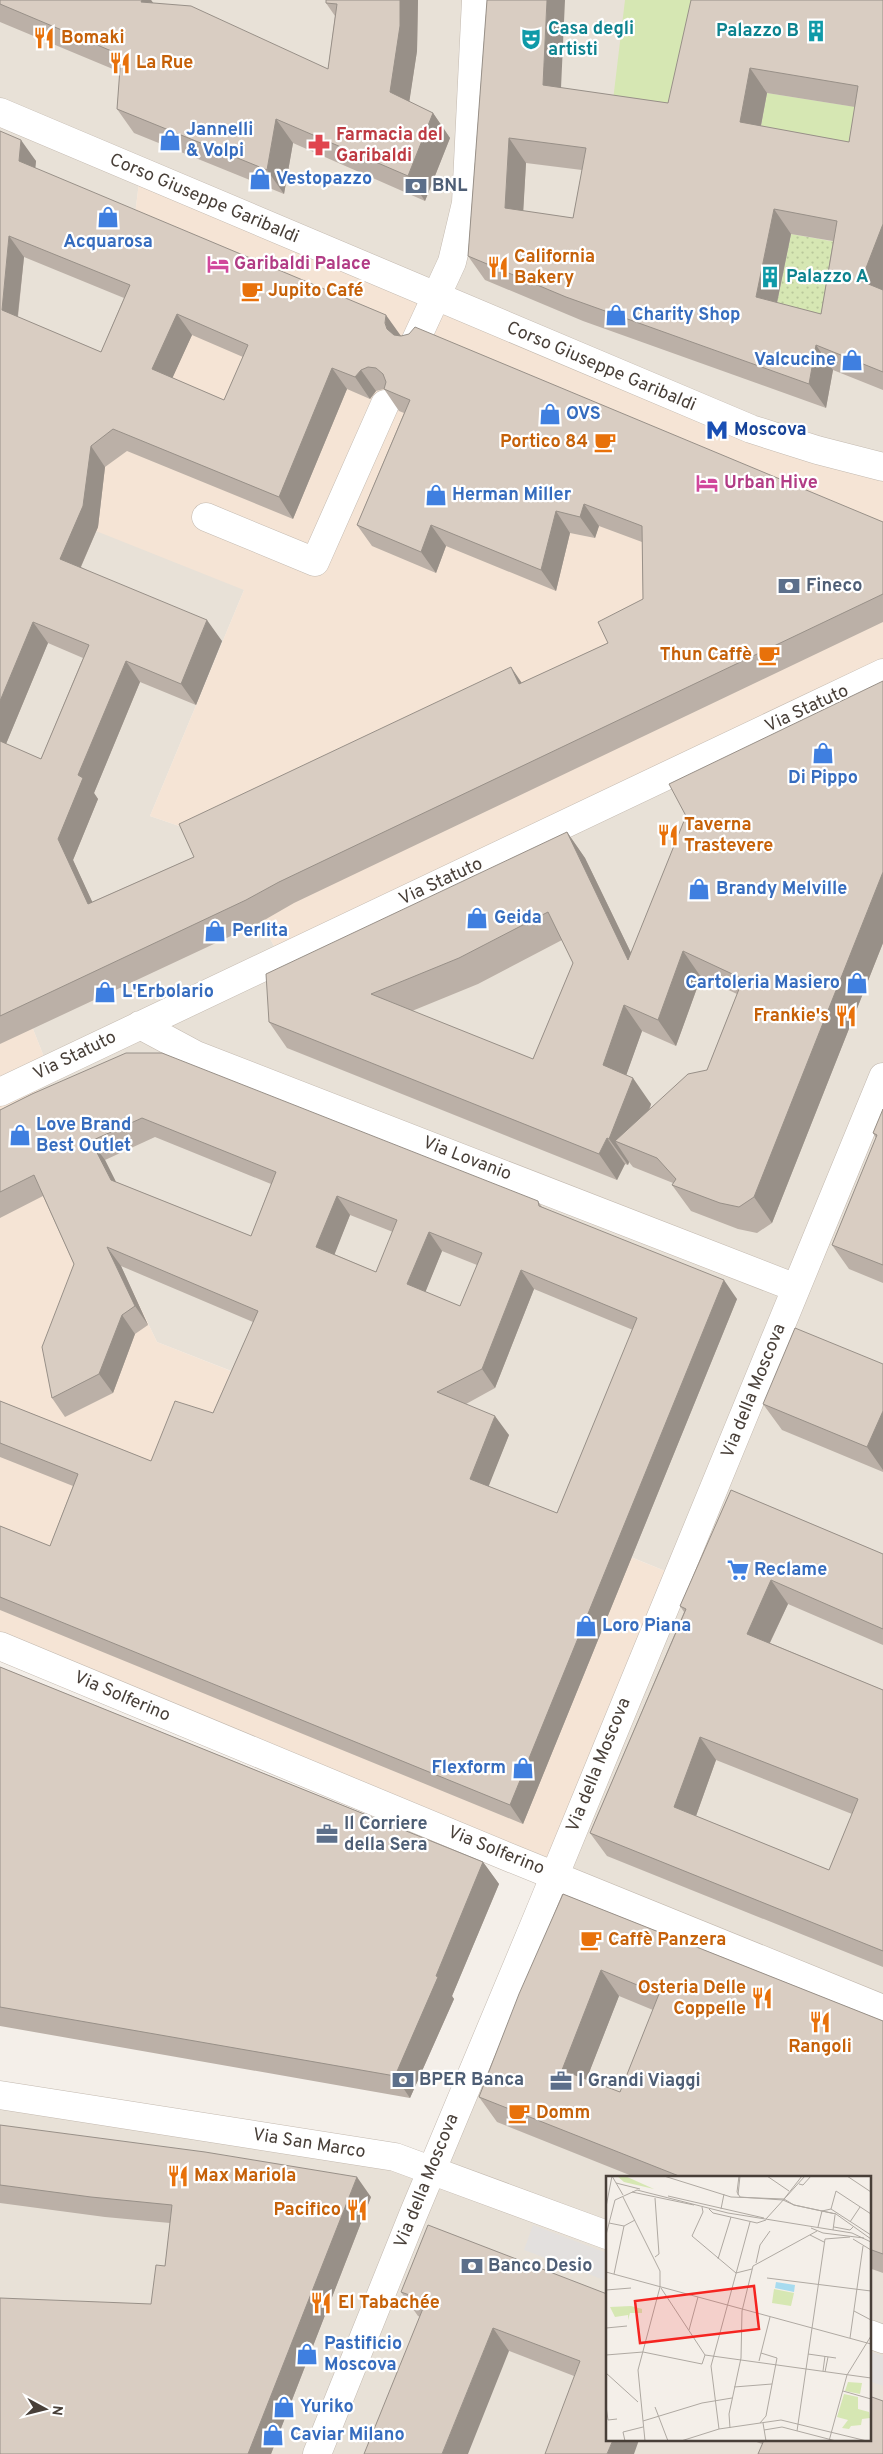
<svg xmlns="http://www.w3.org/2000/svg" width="883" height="2454" viewBox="0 0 883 2454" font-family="Overpass,sans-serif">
<defs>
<pattern id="grass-dots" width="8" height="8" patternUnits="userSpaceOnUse" patternTransform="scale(1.25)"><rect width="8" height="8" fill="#d6e7b3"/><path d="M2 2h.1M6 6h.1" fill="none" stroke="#b9c79b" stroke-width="1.8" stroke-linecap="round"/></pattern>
</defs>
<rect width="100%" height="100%" fill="#f4efe9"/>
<path fill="#e8e1d7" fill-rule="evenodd" d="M0,0H883V458L752,417L0,111Z
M0,115L140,174L134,223L244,590L150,816L185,828L261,922L280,957L48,1067L33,1029L0,959Z
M883,675V1068L675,1575L570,1532L252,1379L157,1342L47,1113L35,1079Z
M883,1084V2005L558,1873Z
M555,1880L883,2011V2454H332ZM607,2178H869V2440H607Z
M0,2100L427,2172L304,2454H0Z"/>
<path fill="#f5e4d5" d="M140,174L883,480V670L280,957L261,922L185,828L150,816L244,590L96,531Z
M0,959L33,1029L48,1067L0,1090Z
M35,1079L47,1113L157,1342L251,1379L484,1498L675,1575L553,1871L0,1642V1096Z"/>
<path fill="url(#grass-dots)" d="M791,234L836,242L825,322L776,308Z"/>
<path fill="#d6e7b3" d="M625,0H714L685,127L611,117Z
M855,68L866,167L757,146L767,93L849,106Z"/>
<path fill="#e3e0de" d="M533,2225L607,2253V2281L524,2250Z
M869,2351L883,2356V2386L869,2381Z"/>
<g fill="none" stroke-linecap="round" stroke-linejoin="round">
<g stroke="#c3b9af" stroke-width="29">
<path id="street" d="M0,112L751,429L817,450L883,467
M415,342L452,262L466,203L476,0
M206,517L315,562L385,404
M140,1025L196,1055L796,1288
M0,1092L883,673
M0,1646L513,1859L883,2009
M0,2095L395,2157L607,2235
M869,2334L883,2339
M317,2454L413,2215L538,1916L883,1077"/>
</g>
<use href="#street" stroke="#fff" stroke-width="28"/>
</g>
<path fill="#bbb0a7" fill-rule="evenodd" d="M0,0H151L153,3L328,69L335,16L326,3L418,0L417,51L409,102L433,113L450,138L425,201L293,143L284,194L134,133L117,109L120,72L0,22Z
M487,0L561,88L668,103L883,0V390L833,370L826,408L583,321L485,280L468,256ZM767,93L855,107L849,142L761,126ZM526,163L582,170L573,218L523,211ZM791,234L833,241L821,314L777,303Z
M0,131L36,161L35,168L401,336L883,522V622L294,903L261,922L0,1044ZM24,257L124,298L101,352L18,317ZM192,335L243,357L224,400L172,378ZM347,389L370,399L376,391L384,389L399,411L404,413L357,525L372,546L436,573L446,546L556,591L570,533L595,538L599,526L642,542L643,599L608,643L522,683L194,857L92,902L73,860L98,799L94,793L140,682L196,705L222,641L81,567L98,527L105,467L127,451L293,519ZM48,643L83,658L41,759L6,744Z
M883,681V943L772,1223L757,1233L738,1229L691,1211L672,1185L673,1183L633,1167L629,1162L628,1165L625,1164L617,1180L287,1048L269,1022L567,832L585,858L631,953ZM562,940L573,963L533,1059L412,1011L478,984ZM701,977L737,994L707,1070L650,1109L651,1104L626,1075L642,1031L676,1046Z
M32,1094L538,1201L542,1207L737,1299L523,1824L0,1610V1526L50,1546L73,1486L0,1457V1401L151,1461L213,1413L253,1322L121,1266L148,1325L135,1334L113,1393L65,1417L52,1398L74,1264L43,1196L0,1218V1110ZM155,1137L271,1184L251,1236L116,1182L105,1160ZM350,1215L393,1232L376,1272L334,1254ZM442,1251L477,1265L460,1306L425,1292ZM534,1289L633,1330L557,1513L488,1486L509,1435L466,1404L495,1388Z
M883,1109V1283L849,1269L832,1245L876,1138L873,1133Z
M883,1364V1472L782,1430L763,1404Z
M731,1490L883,1554V1645L788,1604L770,1643L883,1690V1967L607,1856L590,1833L684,1612L680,1606ZM716,1760L852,1814L829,1870L696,1816Z
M0,1667L483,1862L499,1884L452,1996L454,1999L410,2098L0,2026Z
M563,1894L883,2021V2273L869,2268V2178H637L497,2122L479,2097ZM619,1996L653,2010L620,2092L586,2080Z
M0,2125L371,2197L271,2454H0L151,2304L165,2266L170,2223L105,2217L0,2203Z
M401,2292L607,2294L574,2376L418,2316Z
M751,2440H869L762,2444Z"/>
<path fill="#989088" d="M142,0H151L163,16L141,2Z
M400,0H418L417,51L407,117L390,92Z
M547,0H565L560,110L543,85Z
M750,68L767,93L757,146L740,122Z
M433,113L450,138L425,201L408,176Z
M276,119L293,143L284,194L267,170Z
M509,138L526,163L522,233L505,208Z
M21,140L36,161L34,182L19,161Z
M774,209L791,234L773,322L756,297Z
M883,224V293L861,281Z
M9,236L24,257L16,331L2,310Z
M177,314L192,335L167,390L152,369Z
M386,315L401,336L400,344L387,329L385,323Z
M816,345L833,370L826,408L809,384Z
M332,368L347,389L293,519L279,497Z
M361,370L376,391L370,399L355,377Z
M91,446L105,467L98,527L75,580L60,559Z
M584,504L599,526L595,538L580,517Z
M556,511L570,533L556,591L541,570Z
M431,525L446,546L436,573L421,552Z
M207,620L222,641L196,705L181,684Z
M33,622L48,643L1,756L0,755V701Z
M126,661L140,682L94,793L98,799L73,860L103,925L88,904L58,839L78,775Z
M511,667L526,689L519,684Z
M567,832L585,858L647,986L628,960Z
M883,872V943L772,1223L754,1197Z
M683,951L701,977L676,1046L658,1020Z
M624,1005L642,1031L621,1090L603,1065Z
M633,1078L651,1104L634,1149L615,1141L629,1162L628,1165L609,1139Z
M607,1138L625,1164L617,1180L599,1154Z
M91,1141L105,1160L125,1200L111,1180Z
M337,1196L350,1215L330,1266L316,1247Z
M429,1232L442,1251L421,1303L407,1284Z
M107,1247L121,1266L148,1325L135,1306Z
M521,1270L534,1289L495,1388L482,1369Z
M724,1280L737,1299L523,1824L510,1805Z
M122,1315L135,1334L113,1393L99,1374Z
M883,1411V1470L867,1447Z
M495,1416L509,1435L484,1498L470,1479Z
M771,1580L788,1604L763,1657L747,1634Z
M700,1737L716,1760L691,1830L674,1807Z
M483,1862L499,1884L452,1996L454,1999L410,2098L395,2076L436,1976Z
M601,1970L619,1996L580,2096L562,2070Z
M357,2177L371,2197L271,2454H248Z
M493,2328L509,2351L468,2454H442Z
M613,2440H639L634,2454H607Z"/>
<path fill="#d9cdc2" stroke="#989088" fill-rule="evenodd" d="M0,0H142L141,2L191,6L328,69L337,4L326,3V0H400V26L390,92L433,113L408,176L276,119L267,170L117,109L121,55L0,4Z
M487,0H547L543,85L668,103L691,0H883V224L861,281L883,290V372L816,345L809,384L566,297L468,256ZM750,68L858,86L849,142L740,122ZM509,138L586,148L573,218L505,208ZM774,209L837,221L821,314L756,297Z
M0,131L21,140L19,161L386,315L385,323L387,329L394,335L401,336L409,334L415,327L883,522V594L279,882L246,900L0,1016V741L41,759L89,645L33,622L0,701ZM9,236L130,285L101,352L2,310ZM177,314L248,345L224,400L152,369ZM368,367L376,368L383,374L386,382L384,389L410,400L357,525L421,552L431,525L541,570L556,511L580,517L584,504L642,526L643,599L598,622L608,643L519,684L511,667L179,824L194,857L88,904L58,839L83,778L78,775L126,661L181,684L207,620L60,559L83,506L91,446L113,429L279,497L332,368L355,377L361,370Z
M883,681V872L754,1197L739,1207L720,1203L672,1185L676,1179L657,1158L615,1141L688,1074L707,1070L743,979L683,951L658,1020L624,1005L603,1065L633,1078L609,1139L607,1138L599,1154L269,1022L266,974L567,832L628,960L686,816L669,784ZM548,912L573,963L533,1059L371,994L459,958Z
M126,1053H162L538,1201L539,1206L724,1280L510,1805L0,1597V1526L50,1546L78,1474L0,1443V1401L151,1461L175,1401L213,1413L258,1311L107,1247L135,1306L122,1315L99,1374L52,1398L42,1347L74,1264L34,1175L0,1192V1110L32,1094ZM142,1118L276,1172L251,1236L111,1180L91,1141ZM337,1196L397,1220L376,1272L316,1247ZM429,1232L482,1253L460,1306L407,1284ZM521,1270L637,1318L557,1513L470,1479L495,1416L437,1392L482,1369Z
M883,1109V1265L832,1245L877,1135L873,1133Z
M795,1328L883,1364V1411L867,1447L763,1404Z
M731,1490L883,1554V1629L771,1580L747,1634L883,1690V1951L590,1833L686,1609L680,1606ZM700,1737L858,1799L829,1870L674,1807Z
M0,1667L483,1862L436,1976L438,1977L395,2076L0,2007Z
M563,1894L883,2021V2254L869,2249V2178H684L479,2097L519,1994ZM601,1970L659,1994L620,2092L562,2070Z
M0,2125L205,2152L357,2177L248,2454H0V2298L151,2304L156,2265L165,2266L172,2205L91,2197L0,2185Z
M428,2225L607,2294V2440H613L607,2454H545L580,2361L493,2328L442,2454H364L426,2301L401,2292Z
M869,2396L883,2401V2454H758L764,2440H869Z"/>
<defs>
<g id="building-bare" transform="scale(1.725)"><path d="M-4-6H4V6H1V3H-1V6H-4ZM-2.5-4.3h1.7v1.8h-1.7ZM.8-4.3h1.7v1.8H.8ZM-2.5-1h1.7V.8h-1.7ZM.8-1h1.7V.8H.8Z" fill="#0f9aa8" stroke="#fff" stroke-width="2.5" paint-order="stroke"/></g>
<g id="restaurant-bare" transform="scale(1.725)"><path d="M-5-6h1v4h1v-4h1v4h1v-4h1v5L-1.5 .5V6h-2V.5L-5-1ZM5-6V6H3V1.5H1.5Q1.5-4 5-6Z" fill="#e8710a" stroke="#fff" stroke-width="2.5" paint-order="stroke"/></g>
<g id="theatre-bare" transform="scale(1.725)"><path d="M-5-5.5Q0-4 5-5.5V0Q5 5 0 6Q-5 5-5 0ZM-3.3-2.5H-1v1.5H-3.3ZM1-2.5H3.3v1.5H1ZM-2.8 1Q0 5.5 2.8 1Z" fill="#0f9aa8" stroke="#fff" stroke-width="2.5" paint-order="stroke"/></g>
<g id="shop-bare" transform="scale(1.725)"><path d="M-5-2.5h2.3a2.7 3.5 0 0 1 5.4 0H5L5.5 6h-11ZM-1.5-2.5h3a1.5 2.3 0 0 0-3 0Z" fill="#3f7fe0" stroke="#fff" stroke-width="2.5" paint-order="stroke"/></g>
<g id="pharmacy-bare" transform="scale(1.725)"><path d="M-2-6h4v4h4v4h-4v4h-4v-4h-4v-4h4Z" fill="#e0444e" stroke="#fff" stroke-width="2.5" paint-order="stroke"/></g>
<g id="bank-bare" transform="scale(1.725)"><path d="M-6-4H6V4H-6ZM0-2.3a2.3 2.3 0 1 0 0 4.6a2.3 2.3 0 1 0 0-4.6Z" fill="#5c6f8a" stroke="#fff" stroke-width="2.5" paint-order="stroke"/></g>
<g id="hotel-bare" transform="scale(1.725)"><path d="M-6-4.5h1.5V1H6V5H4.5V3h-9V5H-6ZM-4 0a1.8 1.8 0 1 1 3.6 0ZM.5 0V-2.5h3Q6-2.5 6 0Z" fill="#d1479c" stroke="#fff" stroke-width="2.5" paint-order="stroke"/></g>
<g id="cafe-bare" transform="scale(1.725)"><path d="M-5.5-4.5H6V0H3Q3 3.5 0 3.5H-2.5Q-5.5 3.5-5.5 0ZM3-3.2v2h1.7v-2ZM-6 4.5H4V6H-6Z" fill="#e8710a" stroke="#fff" stroke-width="2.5" paint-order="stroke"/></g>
<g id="metro-bare" transform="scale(1.725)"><path d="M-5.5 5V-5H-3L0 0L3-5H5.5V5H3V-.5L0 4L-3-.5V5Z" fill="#1a4fb4" stroke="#fff" stroke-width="2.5" paint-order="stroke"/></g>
<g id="supermarket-bare" transform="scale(1.725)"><path d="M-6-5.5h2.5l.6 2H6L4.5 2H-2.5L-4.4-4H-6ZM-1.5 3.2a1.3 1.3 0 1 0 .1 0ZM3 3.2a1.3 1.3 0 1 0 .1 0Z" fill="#3f7fe0" stroke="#fff" stroke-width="2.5" paint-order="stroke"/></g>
<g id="office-bare" transform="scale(1.725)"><path d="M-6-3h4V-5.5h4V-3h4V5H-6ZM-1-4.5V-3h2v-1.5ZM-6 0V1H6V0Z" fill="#5c6f8a" stroke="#fff" stroke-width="2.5" paint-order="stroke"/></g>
</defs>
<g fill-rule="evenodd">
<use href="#building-bare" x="816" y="31"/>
<use href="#restaurant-bare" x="44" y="38"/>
<use href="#theatre-bare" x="531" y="39"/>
<use href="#restaurant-bare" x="120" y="63"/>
<use href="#shop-bare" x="170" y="140"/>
<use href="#pharmacy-bare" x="319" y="145"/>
<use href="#shop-bare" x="260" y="179"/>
<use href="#bank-bare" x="416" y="186"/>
<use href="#shop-bare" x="108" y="217"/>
<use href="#hotel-bare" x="218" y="264"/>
<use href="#restaurant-bare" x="498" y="267"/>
<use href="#building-bare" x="770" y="277"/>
<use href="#cafe-bare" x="252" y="291"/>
<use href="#shop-bare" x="616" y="315"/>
<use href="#shop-bare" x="852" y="360"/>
<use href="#shop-bare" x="550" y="414"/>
<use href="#metro-bare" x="717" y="430"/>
<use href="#cafe-bare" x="605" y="442"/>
<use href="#hotel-bare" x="707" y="483"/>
<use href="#shop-bare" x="436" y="495"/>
<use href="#bank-bare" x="789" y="586"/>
<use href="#cafe-bare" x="769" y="655"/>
<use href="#shop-bare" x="823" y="753"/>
<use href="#restaurant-bare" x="668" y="835"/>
<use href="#shop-bare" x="699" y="889"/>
<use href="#shop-bare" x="477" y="918"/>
<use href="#shop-bare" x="215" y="931"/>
<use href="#shop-bare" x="857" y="983"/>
<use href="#shop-bare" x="105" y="992"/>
<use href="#restaurant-bare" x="846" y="1016"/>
<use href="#shop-bare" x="20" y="1135"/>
<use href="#supermarket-bare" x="738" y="1570"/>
<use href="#shop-bare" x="586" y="1626"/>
<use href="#shop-bare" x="523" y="1768"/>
<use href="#office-bare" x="327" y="1834"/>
<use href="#cafe-bare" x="591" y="1940"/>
<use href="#restaurant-bare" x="762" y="1998"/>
<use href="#restaurant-bare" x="820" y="2022"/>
<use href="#bank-bare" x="403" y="2080"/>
<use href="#office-bare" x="561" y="2081"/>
<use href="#cafe-bare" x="519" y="2113"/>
<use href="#restaurant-bare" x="178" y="2176"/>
<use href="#restaurant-bare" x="357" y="2210"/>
<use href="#bank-bare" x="472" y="2266"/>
<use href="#restaurant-bare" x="321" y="2303"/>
<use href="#shop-bare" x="307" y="2354"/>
<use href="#shop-bare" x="284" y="2407"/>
<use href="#shop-bare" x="273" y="2435"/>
</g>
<g text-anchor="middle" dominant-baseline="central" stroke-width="4.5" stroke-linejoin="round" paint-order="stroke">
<g font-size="18" font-weight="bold" fill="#0d838f" stroke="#fff" text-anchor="start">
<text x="548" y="29">Casa degli<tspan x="548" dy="21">artisti</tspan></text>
<text x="799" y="31" text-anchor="end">Palazzo B</text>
<text x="786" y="277">Palazzo A</text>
</g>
<g font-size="18" font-weight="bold" fill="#c56008" stroke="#fff" text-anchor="start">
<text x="61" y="38">Bomaki</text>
<text x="136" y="63">La Rue</text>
<text x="514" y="257">California<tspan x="514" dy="21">Bakery</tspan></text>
<text x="268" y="291">Jupito Café</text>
<text x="588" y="442" text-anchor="end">Portico 84</text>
<text x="752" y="655" text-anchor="end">Thun Caffè</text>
<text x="684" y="825">Taverna<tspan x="684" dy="21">Trastevere</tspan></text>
<text x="829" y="1016" text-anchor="end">Frankie's</text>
<text x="608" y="1940">Caffè Panzera</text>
<text x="746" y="1988" text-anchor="end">Osteria Delle<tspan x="746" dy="21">Coppelle</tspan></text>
<text x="820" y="2047" text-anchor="middle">Rangoli</text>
<text x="536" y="2113">Domm</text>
<text x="194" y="2176">Max Mariola</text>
<text x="341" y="2210" text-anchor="end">Pacifico</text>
<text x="338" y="2303">El Tabachée</text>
</g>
<g font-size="18" font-weight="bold" fill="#366cbe" stroke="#fff" text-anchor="start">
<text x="186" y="130">Jannelli<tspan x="186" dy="21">&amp; Volpi</tspan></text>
<text x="276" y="179">Vestopazzo</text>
<text x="108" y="242" text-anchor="middle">Acquarosa</text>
<text x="632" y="315">Charity Shop</text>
<text x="836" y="360" text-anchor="end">Valcucine</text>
<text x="566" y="414">OVS</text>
<text x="452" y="495">Herman Miller</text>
<text x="823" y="778" text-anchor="middle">Di Pippo</text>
<text x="716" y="889">Brandy Melville</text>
<text x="494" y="918">Geida</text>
<text x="232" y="931">Perlita</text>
<text x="840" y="983" text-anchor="end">Cartoleria Masiero</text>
<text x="122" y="992">L'Erbolario</text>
<text x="36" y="1125">Love Brand<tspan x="36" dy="21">Best Outlet</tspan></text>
<text x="754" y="1570">Reclame</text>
<text x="602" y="1626">Loro Piana</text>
<text x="506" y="1768" text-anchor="end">Flexform</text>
<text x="324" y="2344">Pastificio<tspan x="324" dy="21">Moscova</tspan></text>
<text x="300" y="2407">Yuriko</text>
<text x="290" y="2435">Caviar Milano</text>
</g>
<g font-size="18" font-weight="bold" fill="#be3a42" stroke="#fff" text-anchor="start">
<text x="336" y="135">Farmacia del<tspan x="336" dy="21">Garibaldi</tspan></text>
</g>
<g font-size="18" font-weight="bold" fill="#4e5e75" stroke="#fff" text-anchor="start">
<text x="432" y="186">BNL</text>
<text x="806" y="586">Fineco</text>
<text x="344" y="1824">Il Corriere<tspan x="344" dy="21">della Sera</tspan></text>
<text x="419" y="2080">BPER Banca</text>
<text x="578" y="2081">I Grandi Viaggi</text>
<text x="488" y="2266">Banco Desio</text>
</g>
<g font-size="18" fill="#483f38" stroke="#fff">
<text transform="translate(204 199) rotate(23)">Corso Giuseppe Garibaldi</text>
<text transform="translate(601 367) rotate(23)">Corso Giuseppe Garibaldi</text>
<text transform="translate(807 709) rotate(-25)">Via Statuto</text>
<text transform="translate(441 882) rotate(-25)">Via Statuto</text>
<text transform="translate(75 1056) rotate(-26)">Via Statuto</text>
<text transform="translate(467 1159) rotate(21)">Via Lovanio</text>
<text transform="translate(754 1391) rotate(-68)">Via della Moscova</text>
<text transform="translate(122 1697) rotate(23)">Via Solferino</text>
<text transform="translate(599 1765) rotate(-68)">Via della Moscova</text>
<text transform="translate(496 1851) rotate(22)">Via Solferino</text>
<text transform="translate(309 2144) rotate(9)">Via San Marco</text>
<text transform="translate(427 2181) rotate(-68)">Via della Moscova</text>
</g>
<g font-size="18" font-weight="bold" fill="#b23c85" stroke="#fff" text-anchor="start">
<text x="234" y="264">Garibaldi Palace</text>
<text x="724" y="483">Urban Hive</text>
</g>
<g font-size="18" font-weight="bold" fill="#164399" stroke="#fff" text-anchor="start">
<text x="734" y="430">Moscova</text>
</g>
</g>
<g transform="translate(606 2176)">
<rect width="265" height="265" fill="#f4efe9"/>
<path d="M11,0H19L48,13L18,6ZM242,206L256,207L254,218L239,215Z" fill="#d6e7b3"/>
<path d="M238,218L252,221V233L263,236L264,242L256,243L255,249L245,250L243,253L236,252L242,244L231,241Z" fill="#d6e7b3"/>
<path d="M168,113L188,117L185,130L166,127ZM25,130L36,133V137H24L22,144V139L9,141L4,131Z" fill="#d6e7b3"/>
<path d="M170,106L189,109L188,116L169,112Z" fill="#a7dbef"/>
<path fill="none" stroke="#afa9a2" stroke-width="1" d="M6,0L17,19M58,0L125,21L178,23L188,29L230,38M133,0L131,16L134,21L177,24L188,29L230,38L265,63M161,0L183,15M241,0L265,16M10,7L34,13M193,8L197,9L205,0M26,16L88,29M132,19L134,0M62,20L158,42M17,21L54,95V111L32,194L39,265M49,22L53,78L49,81M178,23L196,0M0,31L6,0M96,31L97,36L86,60L130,97M103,33L107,37L151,47L160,44M115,33L118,18M225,33L230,15L265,38M216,35L225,33L265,59M160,43L199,0M244,46L254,31M3,47L18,50L29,44M212,51L216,35M228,51L244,54L247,51M205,52L217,57L258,62M227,54L229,39M0,59L9,24L31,14L122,37L246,57L265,66M204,59L218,66M219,63L244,61M247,63L265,74M112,83L125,41M150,87L154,69L164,55M0,96L265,168M130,97L146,93M8,98L18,50M161,102L265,115M55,112L99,179M0,114L25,112M248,135L265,144M0,152L21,150M83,154L92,121M244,162L257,70M265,162V195M265,163V192M202,178L230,182M0,179L37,176L96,188L99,179M99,179L265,202M153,185L164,141M217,195L219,180M219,196L222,181M0,197L32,226M128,211L166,208M237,215L265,223M0,230L2,244L11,243M49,231L62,265M37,245L96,227L126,222M154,247L160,240L171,182L155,177M157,247L160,265M124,252L123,238L135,182L136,135L147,90L211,55M113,253L105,190L144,46M158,254L176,251L230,265M191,255L219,63M19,265L17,256L37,251M75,265L113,253L175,244L261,265M223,265L241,199L265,160"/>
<path fill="#f52420" fill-opacity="0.15" stroke="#f52420" stroke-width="2.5" d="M148,110L153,153L34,167L29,125Z"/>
<rect width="265" height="265" fill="none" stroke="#483f38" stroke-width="2.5"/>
</g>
<g transform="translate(45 2409) rotate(97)" stroke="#ffffff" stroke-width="4" paint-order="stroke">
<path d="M0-4L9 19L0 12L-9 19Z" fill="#483f38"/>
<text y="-8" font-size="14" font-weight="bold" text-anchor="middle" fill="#483f38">N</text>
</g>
</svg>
